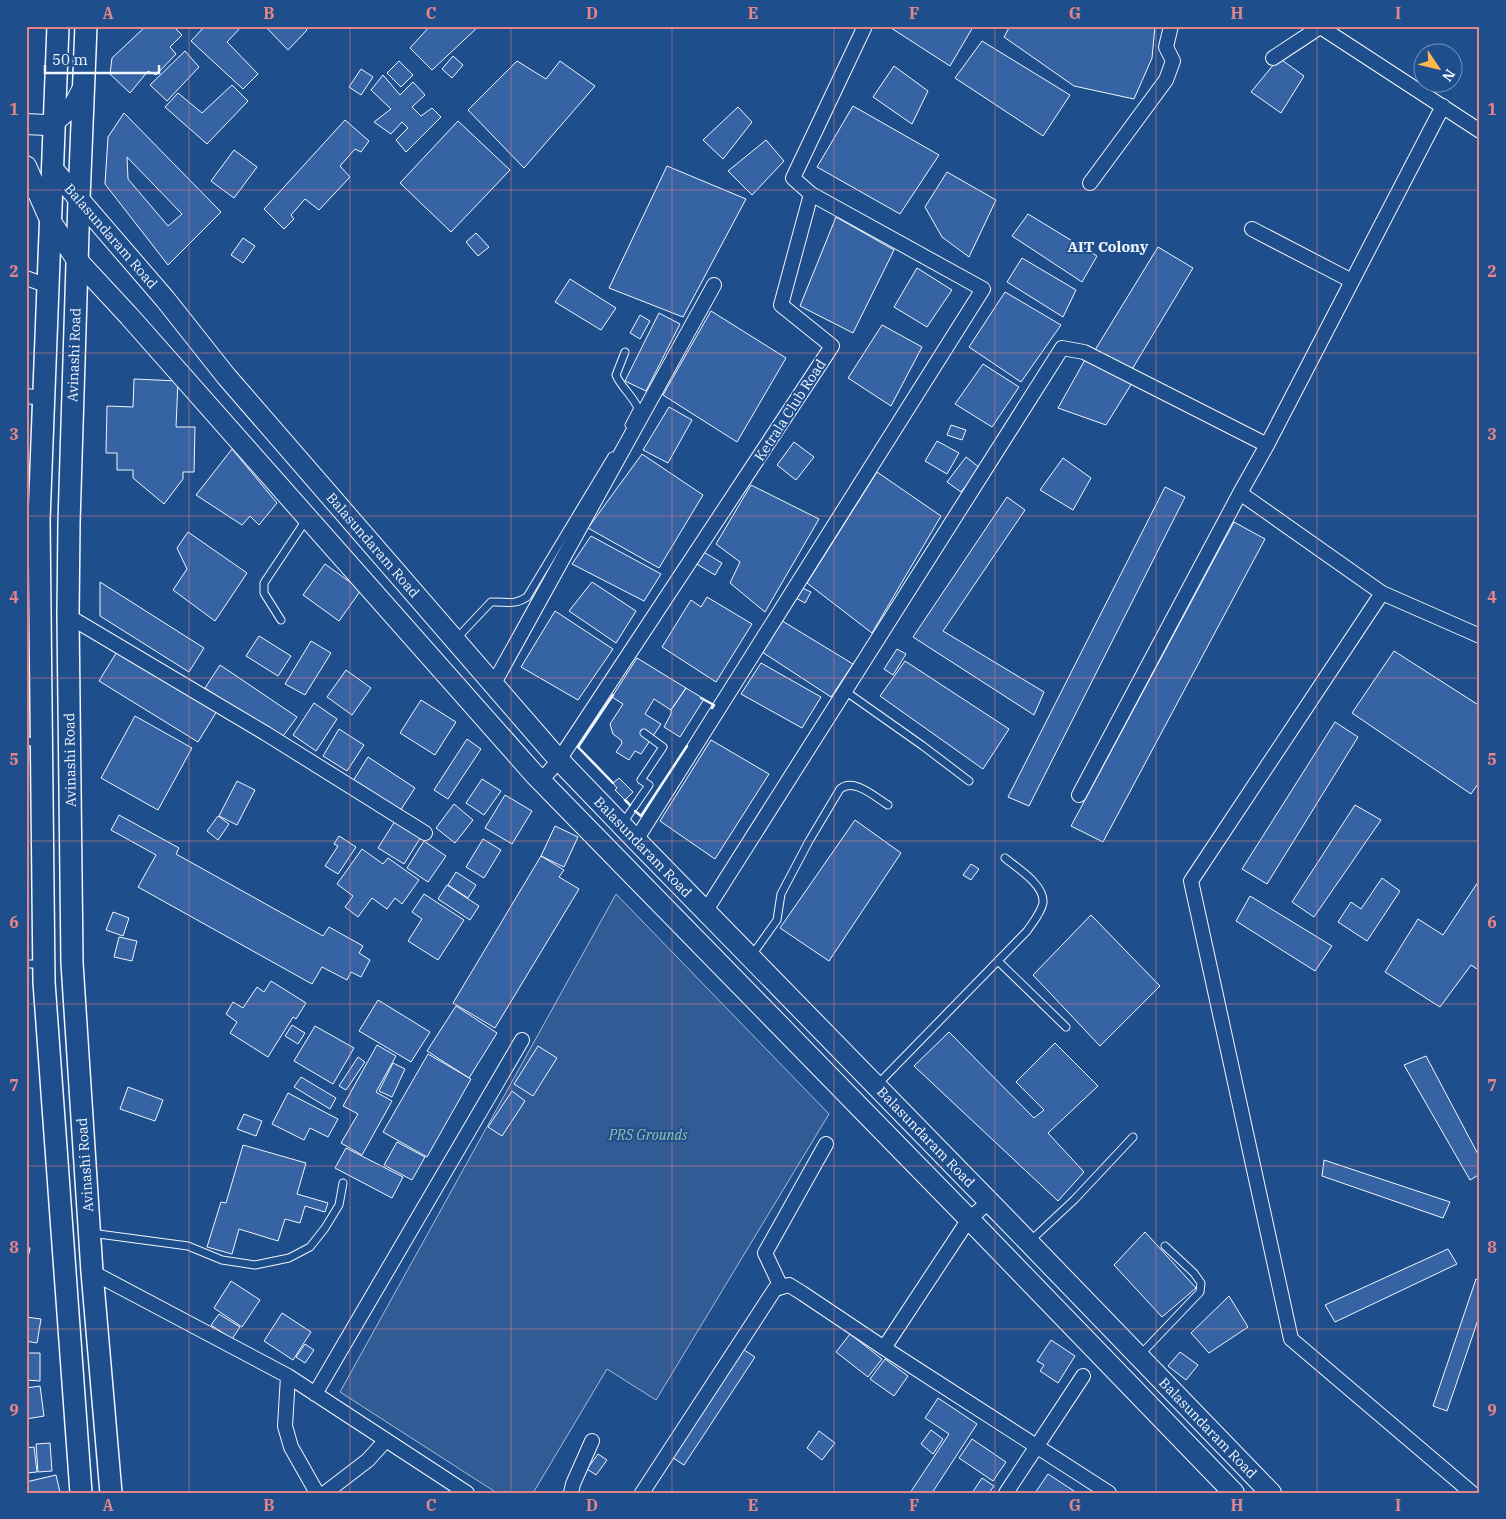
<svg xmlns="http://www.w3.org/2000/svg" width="1506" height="1519" viewBox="0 0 1506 1519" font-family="'IBM Plex Serif',serif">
<rect width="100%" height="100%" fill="#1f4e8c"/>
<path fill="#305b95" stroke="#a8bbd7" d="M616,894L829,1114L656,1400L607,1369L533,1493H497L340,1392Z"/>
<path fill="#3563a3" stroke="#f2f6ff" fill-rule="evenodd" d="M146,26H173L182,35L170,47L176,54L156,75L148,71L130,93L110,74L112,58Z
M205,26H242L227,42L258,74L243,89L191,41Z
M265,26H304L307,30L288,50Z
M430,26H479L432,70L410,48Z
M888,26H971L973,27L950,66Z
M1010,26H1155L1152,58L1134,99L1074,86L1004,37Z
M982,41L1070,95L1043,136L955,78Z
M185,51L199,67L167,101L150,85Z
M453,56L463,65L452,78L442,69Z
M1279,58L1304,76L1281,113L1251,92Z
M399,61L413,75L401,87L387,73Z
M517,61L546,79L560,61L595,86L524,168L468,110Z
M894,66L928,91L912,124L873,97Z
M361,69L373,77L361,95L349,87Z
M383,75L400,95L413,82L425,95L412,107L421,116L432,108L441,117L406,152L396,140L408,128L402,122L391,134L374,122L391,109L371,90Z
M232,85L248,101L207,144L165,107L178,93L202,113Z
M853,106L939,155L900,214L817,167Z
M738,107L752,122L723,159L703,140Z
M124,113L221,212L168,265L105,184L108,137ZM127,157L182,214L168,226L128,179Z
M345,120L369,141L361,152L355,149L340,166L350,177L319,210L305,199L291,215L294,219L284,229L264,209Z
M458,121L510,170L451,232L400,183Z
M766,140L784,161L752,195L728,171Z
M234,150L257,167L234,198L211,181Z
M667,166L746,199L683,317L609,288Z
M947,172L996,200L969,257L942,237L925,207Z
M1028,214L1097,256L1082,282L1012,236Z
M836,217L894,250L853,333L800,306Z
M476,233L489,247L478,256L466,242Z
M243,238L255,246L243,263L231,255Z
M1158,247L1193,268L1131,371L1095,350Z
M1022,258L1076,290L1063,317L1007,282Z
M917,268L952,290L927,327L894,307Z
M570,279L616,308L601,330L555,302Z
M1005,292L1061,325L1021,382L969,347Z
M711,311L786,358L737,442L663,395Z
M659,313L680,324L646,391L625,381Z
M640,315L650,321L640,339L630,333Z
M882,325L922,347L891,406L848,378Z
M1086,358L1132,383L1106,425L1058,408Z
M983,364L1019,387L992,427L955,404Z
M134,379L178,381L176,427H195L194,472H183V479L164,504L133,478V470H117V453H106L107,406L133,407Z
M669,407L692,420L668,463L643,450Z
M951,425L966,430L962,440L947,435Z
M937,441L959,453L947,474L925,461Z
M794,442L814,457L796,480L777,465Z
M232,449L277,503L259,525L250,516L242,525L196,495Z
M642,454L703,495L659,568L588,528Z
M966,457L980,468L961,492L947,482Z
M1063,458L1091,478L1073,510L1040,490Z
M877,472L941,516L872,633L807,583Z
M751,485L819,519L765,612L730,583L740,562L716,544Z
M1165,487L1185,497L1029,806L1008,797Z
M1007,497L1025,510L943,631L1044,692L1034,715L913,637Z
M1234,522L1265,539L1103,842L1071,826Z
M188,532L247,573L215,621L173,590L187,569L177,548Z
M591,536L661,574L644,601L572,564Z
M702,551L722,563L715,575L695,563Z
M325,564L361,590L339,621L303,595Z
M100,582L204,648L189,672L100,616Z
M592,582L636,611L616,643L569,611Z
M800,587L811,592L805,603L794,597Z
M707,597L752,624L716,682L662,647L691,600L701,607Z
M555,611L613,649L578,700L521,667Z
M779,619L853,664L831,697L759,650Z
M259,636L291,656L278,676L246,656Z
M311,641L331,653L305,695L285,684Z
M897,649L906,654L893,675L884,669Z
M118,650L217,711L198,742L99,681Z
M1394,651L1480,706V781L1471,794L1352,713Z
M637,658L686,688L671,710L654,699L645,714L661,724L641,754L635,751L629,760L616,752L622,743L621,740L613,734L610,724L623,704L612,697Z
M905,661L1009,729L983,769L880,696Z
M761,663L821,697L802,728L741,694Z
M220,665L297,717L281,739L205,688Z
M346,670L371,688L352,715L327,697Z
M686,688L704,699L680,737L664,727L671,714V710Z
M421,700L456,722L435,755L400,733Z
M314,703L337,719L316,751L293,735Z
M135,716L192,748L158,810L101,778Z
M1335,722L1358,737L1267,884L1242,869Z
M339,729L364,745L347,771L323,756Z
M467,739L481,749L448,799L434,790Z
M711,740L769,774L715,859L660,821Z
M368,757L415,788L400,811L353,781Z
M619,778L633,792L625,800L615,790L617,788L613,783Z
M482,779L501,791L484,815L466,803Z
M237,781L255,790L237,825L219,816Z
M505,795L532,811L512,844L485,828Z
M454,804L473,820L455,843L436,828Z
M1355,805L1381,820L1314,917L1292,902Z
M119,815L179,848L176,854L323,936L329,927L363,946L359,953L370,960L361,977L351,972L347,980L322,967L312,984L138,887L156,855L111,830Z
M218,816L229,824L218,840L207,831Z
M855,820L901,853L829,961L780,928Z
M395,821L421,837L404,864L378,848Z
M555,826L578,837L564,867L541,856Z
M339,836L356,847L338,874L325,866L338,846L334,844Z
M483,839L501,850L484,878L466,867Z
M424,841L446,856L428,882L407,868Z
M362,849L383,864L388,858L419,880L402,904L395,898L387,909L372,898L358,917L345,907L353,896L337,884Z
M541,856L564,870L559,877L579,889L495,1028L453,1003Z
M971,864L979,869L971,880L963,875Z
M456,872L476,885L468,898L448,885Z
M1382,878L1400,891L1367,941L1338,922L1351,902L1361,909Z
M1480,879V971L1471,965L1440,1007L1385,972L1418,919L1443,935Z
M447,885L479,906L470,920L438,899Z
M424,894L464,920L438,960L408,941L422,919L412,912Z
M1250,896L1332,946L1315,971L1236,921Z
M113,912L129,918L123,936L106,930Z
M1091,915L1160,986L1100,1046L1033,975Z
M119,937L137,941L132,961L114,957Z
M271,981L306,1003L296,1019L293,1017L268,1057L230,1033L237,1022L226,1014L233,1002L243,1008L257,987L264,992Z
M378,1000L430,1032L411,1062L359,1031Z
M456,1006L497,1033L469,1078L427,1051Z
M292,1025L305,1033L298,1044L285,1036Z
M315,1026L354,1048L333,1084L294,1061Z
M949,1032L1034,1118L1044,1110L1016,1082L1055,1043L1098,1086L1048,1133L1084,1172L1058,1201L914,1066Z
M377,1045L396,1056L376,1092L392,1101L362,1155L341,1143L358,1114L343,1106Z
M538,1046L557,1058L533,1096L514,1084Z
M428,1054L471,1079L427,1157L383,1132Z
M1426,1056L1480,1158V1174L1470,1180L1404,1065Z
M358,1057L365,1062L346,1090L339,1086Z
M393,1063L405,1069L392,1097L379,1091Z
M301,1077L336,1098L330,1109L294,1087Z
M128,1087L163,1100L155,1121L120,1109Z
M512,1091L525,1101L502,1136L488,1127Z
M288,1093L338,1119L328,1137L310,1128L304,1140L272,1124Z
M244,1114L262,1121L256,1136L237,1129Z
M397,1142L425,1157L412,1180L384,1165Z
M243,1145L306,1163L297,1194L328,1203L325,1212L305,1206L300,1223L285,1219L278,1241L239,1229L232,1254L207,1247L221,1202L226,1203Z
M346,1148L403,1177L392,1198L335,1168Z
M1324,1160L1450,1202L1443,1218L1322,1176Z
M1145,1232L1196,1288L1162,1317L1114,1265Z
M26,1247L30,1248L28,1258H26Z
M1448,1249L1457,1264L1335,1322L1325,1305Z
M1476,1279L1480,1281V1314L1447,1411L1433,1406Z
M231,1281L260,1300L242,1327L214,1308Z
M1229,1296L1248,1327L1209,1353L1191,1333Z
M282,1313L311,1332L293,1360L264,1341Z
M219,1314L240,1327L232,1339L211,1325Z
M26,1317L41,1319L37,1343L26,1341Z
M850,1334L882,1359L868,1377L836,1352Z
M1051,1340L1075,1356L1058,1383L1040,1371L1044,1365L1037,1361Z
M305,1344L314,1350L305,1363L296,1357Z
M741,1348L755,1357L684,1465L670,1456Z
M1180,1352L1198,1365L1186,1380L1168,1366Z
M26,1353H40V1381L26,1380Z
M885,1359L908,1376L894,1396L870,1379Z
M40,1386L44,1416L26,1419V1388Z
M938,1398L977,1424L932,1493H910L949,1434L925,1418Z
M931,1430L943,1439L933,1454L921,1444Z
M819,1431L835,1443L822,1460L807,1448Z
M972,1439L1006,1462L993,1481L959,1458Z
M50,1443L52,1471L38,1472L36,1444Z
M34,1447L37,1472L26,1473V1448Z
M598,1454L607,1460L596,1475L587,1469Z
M1048,1474L1077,1493H1035Z
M56,1475L60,1492L26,1493V1482Z
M982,1478L994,1486L989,1493H972Z"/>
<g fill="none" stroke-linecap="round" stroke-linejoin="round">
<g stroke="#f2f6ff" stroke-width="9">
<path id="service" d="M625,352L616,375C621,387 632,395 638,408L629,425
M281,620L264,593V583L306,520
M457,638L491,602C507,601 513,606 527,597L612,456
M845,691L923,746L969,781
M26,740L39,745
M623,823L649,785L641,780L663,747L644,733
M752,955L777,920L781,894L809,841L840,789C854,777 876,798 888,805
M998,961L1066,1027
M26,964H41
M876,1086L1027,931C1033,922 1041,913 1043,903C1045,885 1017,868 1005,858
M91,1233L188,1246L222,1260L255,1265L289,1258L310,1247L325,1228L339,1205L343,1183
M1029,1242L1074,1200L1133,1137
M1139,1356L1200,1292L1201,1283L1194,1273L1165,1246"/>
</g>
<g stroke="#f2f6ff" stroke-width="16">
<path id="minor" d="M1319,26L1480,131
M1273,58L1320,27
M1443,106L1267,445L1240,493L1382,593L1480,636
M1090,183L1166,80L1173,61L1166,47L1171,26
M1252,229L1352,281
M26,278L48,286
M26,396L43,398
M1382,593L1191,881L1291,1339L1472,1493
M68,616L265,733L425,833
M493,685L714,285
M541,781L559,760L832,346L781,305L811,194
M1079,795L1240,493
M636,840L983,289L811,194L793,178L865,26
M705,912L1062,348L1084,352L1267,445
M92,1272L288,1376L467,1493
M781,1287L765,1253L826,1144
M884,1348L969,1219L989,1202
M288,1376L285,1426L291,1447L317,1493
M315,1394L522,1040
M325,1493L368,1460L386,1440
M571,1493L573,1484L592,1441
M642,1493L775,1289L789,1285L802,1293L884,1348L1109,1493
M1006,1493L1083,1376"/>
</g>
<g stroke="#f2f6ff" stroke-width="22">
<path id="secondary" d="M26,124L46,125L55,121L74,105L84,86
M26,166L51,222L77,260L129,316L535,775L969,1219L1234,1493
M52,168L165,299L226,376L559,760L636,840L1010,1223L1271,1493"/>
</g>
<g stroke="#f2f6ff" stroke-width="24">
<path id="primary" d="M58,26L39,520L44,982L81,1493
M86,26L79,199L69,523L68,616L72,963L92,1272L111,1493"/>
</g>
<use href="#service" stroke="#1f4e8c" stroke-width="7"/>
<use href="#minor" stroke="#1f4e8c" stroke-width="14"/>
<use href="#secondary" stroke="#1f4e8c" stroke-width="20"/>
<use href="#primary" stroke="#1f4e8c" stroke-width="21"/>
<path stroke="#f2f6ff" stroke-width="2.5" d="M701,698L714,705L712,708
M613,783L578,747L613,695
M625,800L630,805
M635,811L641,816L687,746"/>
</g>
<path fill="none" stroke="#e38589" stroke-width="1" stroke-opacity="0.55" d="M189,26V1493M350,26V1493M511,26V1493M672,26V1493M834,26V1493M995,26V1493M1156,26V1493M1317,26V1493M26,190H1480M26,353H1480M26,516H1480M26,678H1480M26,841H1480M26,1004H1480M26,1166H1480M26,1329H1480"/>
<g text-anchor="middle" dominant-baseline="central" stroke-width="4" stroke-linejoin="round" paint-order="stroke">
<g font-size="14" fill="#f2f6ff" stroke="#1f4e8c">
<text transform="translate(111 236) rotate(49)">Balasundaram Road</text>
<text transform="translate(74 355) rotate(-88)">Avinashi Road</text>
<text transform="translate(790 410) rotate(-57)">Ketrala Club Road</text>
<text transform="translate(373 545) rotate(49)">Balasundaram Road</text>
<text transform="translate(70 760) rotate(-91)">Avinashi Road</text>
<text transform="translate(643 847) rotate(46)">Balasundaram Road</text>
<text transform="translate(926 1137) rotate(46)">Balasundaram Road</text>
<text transform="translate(85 1165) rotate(-94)">Avinashi Road</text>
<text transform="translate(1208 1428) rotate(46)">Balasundaram Road</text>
</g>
<g font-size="14" font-style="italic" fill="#97c8a6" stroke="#1f4e8c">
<text x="648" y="1135">PRS Grounds</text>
</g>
<g font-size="15" font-weight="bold" fill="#f2f6ff" stroke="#1f4e8c">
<text x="1108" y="246">AIT Colony</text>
</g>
</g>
<rect width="1506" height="1519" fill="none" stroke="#1f4e8c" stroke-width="55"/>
<g transform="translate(1438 68) rotate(125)"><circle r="24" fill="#1f4e8c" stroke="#7391ba"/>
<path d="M0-4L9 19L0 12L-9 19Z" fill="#ffb74d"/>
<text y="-8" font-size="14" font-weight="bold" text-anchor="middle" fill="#f2f6ff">N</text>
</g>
<path d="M45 65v8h114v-8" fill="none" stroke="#f2f6ff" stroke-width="2.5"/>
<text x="52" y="65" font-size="15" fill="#f2f6ff" stroke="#1f4e8c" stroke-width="4" paint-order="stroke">50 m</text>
<rect x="28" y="28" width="1450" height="1464" fill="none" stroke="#e38589" stroke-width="2"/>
<g font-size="16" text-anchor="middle" font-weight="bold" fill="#e38589">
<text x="108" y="19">A</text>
<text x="269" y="19">B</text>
<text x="431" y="19">C</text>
<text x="592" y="19">D</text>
<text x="753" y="19">E</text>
<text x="914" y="19">F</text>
<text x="1075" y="19">G</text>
<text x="1237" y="19">H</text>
<text x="1398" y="19">I</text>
<text x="14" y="115">1</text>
<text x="1492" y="115">1</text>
<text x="14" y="277">2</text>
<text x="1492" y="277">2</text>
<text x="14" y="440">3</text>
<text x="1492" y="440">3</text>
<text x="14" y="603">4</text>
<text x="1492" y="603">4</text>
<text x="14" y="765">5</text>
<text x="1492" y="765">5</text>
<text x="14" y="928">6</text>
<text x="1492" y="928">6</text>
<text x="14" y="1091">7</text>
<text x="1492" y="1091">7</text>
<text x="14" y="1253">8</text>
<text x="1492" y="1253">8</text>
<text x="14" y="1416">9</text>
<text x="1492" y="1416">9</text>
<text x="108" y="1511">A</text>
<text x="269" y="1511">B</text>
<text x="431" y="1511">C</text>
<text x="592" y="1511">D</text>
<text x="753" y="1511">E</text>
<text x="914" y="1511">F</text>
<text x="1075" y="1511">G</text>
<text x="1237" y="1511">H</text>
<text x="1398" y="1511">I</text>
</g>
</svg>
